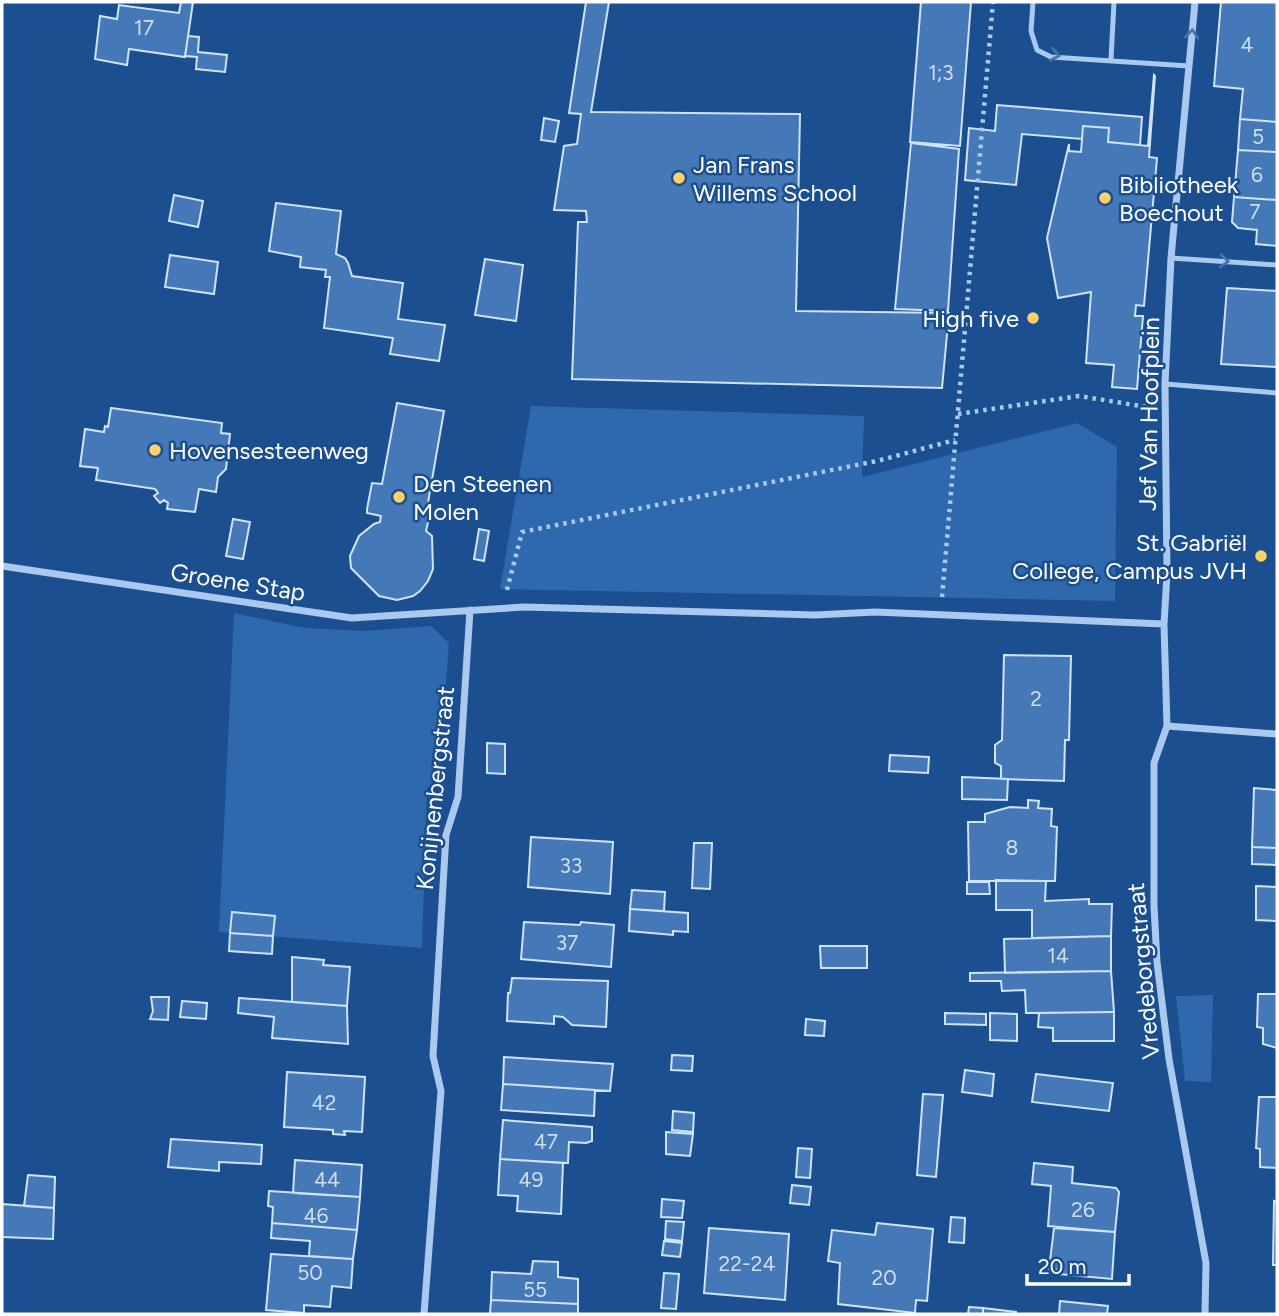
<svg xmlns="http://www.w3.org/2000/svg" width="1279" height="1316" viewBox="0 0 1279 1316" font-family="Figtree,sans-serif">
<rect width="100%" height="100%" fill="#1b4f8f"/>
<path fill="#2e69ad" d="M531,406L864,416L862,477L1077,423L1117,447L1115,601L500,589Z
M234,613L305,628L364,631L431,626L449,643L439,777L427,788L422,948L219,932Z
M1213,995L1211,1082L1185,1081L1176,996Z"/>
<path fill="#4478b7" stroke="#cfe3fa" stroke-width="2" d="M181,2H193L185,57L129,49L127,65L95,59L100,16L117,19L119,5L179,13Z
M586,2H609L591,112L800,114L796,311L949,313L942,388L572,379L578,222H587L586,211L554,210L564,146L577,144L581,114L569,113Z
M921,2H971L960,146L910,142Z
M1221,2H1277V122L1240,119L1243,89L1214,86Z
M188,36L199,37L198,52L227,55L225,72L196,69L197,57L185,56Z
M1154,75L1155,76L1149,157L1157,158L1144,306L1136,305L1135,316H1143L1137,389L1112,387L1114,365L1086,363L1091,292L1058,298L1047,238L1069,144V151L1081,152L1083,126L1109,128L1108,142L1148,146Z
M997,105L1142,117L1140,145L1108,142L1109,128L1083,126L1082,139L1022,134L1016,185L965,180L969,128L995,131Z
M544,118L559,121L555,142L541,140Z
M1240,119L1277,122V152L1238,150Z
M911,143L959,149L948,311L895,309Z
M1238,150L1277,152V200L1234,197Z
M174,195L203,201L198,227L169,221Z
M1234,197L1277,200V246L1256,244L1257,230L1238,228L1232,222Z
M276,203L341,211L336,254L345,258L348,263L352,276L403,283L398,319L445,325L439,361L390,354L393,338L324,328L330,277H325L326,270L300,267L301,257L269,251Z
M170,255L218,262L214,294L165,287Z
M485,259L523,265L516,321L475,315Z
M1227,288L1277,291V367L1221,364Z
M397,403L444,411L426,514H430L426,531L432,536L433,569L428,581L420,591L413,596L397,600L379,596L351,568L350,556L359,536L374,524L380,522L381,516L367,513V509L372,483L382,484Z
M111,408L222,423L221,433L230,434L226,469L218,477L216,492L199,489L195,512L167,509L168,503L164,500L160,503L154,496L158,493L155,489L96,480L98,468L80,466L85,429L104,432L105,426L108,427Z
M233,519L250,522L243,559L226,556Z
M479,529L489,531L484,561L474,559Z
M1004,655L1071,656L1069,740H1065L1064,781L1001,779V766L995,763V745L1002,740Z
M487,743L505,744V774L487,773Z
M890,755L929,757L928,773L889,771Z
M962,777L1008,779L1007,800L962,799Z
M1254,788L1277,790V848L1252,847Z
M1028,800L1039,801L1038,808L1052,809L1051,826L1057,827L1055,881H969L968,822H985V814L999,810L1010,807L1028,808Z
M531,837L613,842L610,894L528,887Z
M694,843H712L710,889L692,888Z
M1252,847L1277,848L1276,865L1252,864Z
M996,880L1046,881L1045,901L1089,899V904H1112L1111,936L1032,938V910H996Z
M967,882H989L990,894H967Z
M1256,886L1277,887V921L1256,920Z
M632,890L665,892L664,911L630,909Z
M630,909L688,913V932L673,931V935L629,931Z
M232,912L275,916L273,936L230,933Z
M524,922L580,925L581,922L614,925L611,967L521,959Z
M230,933L273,936L272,954L229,951Z
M1111,936V971L1005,973L1004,939Z
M820,946H867V968H821Z
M292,957L324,960L323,965L350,967L347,1006L292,1002Z
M1111,971L1114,1012L1026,1013L1025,990L1002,991L1001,981H970V973Z
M512,978L608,981L606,1027L572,1025L563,1017L554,1016V1024L507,1021L508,993H510Z
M1258,994H1277V1048L1263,1044V1028L1257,1027Z
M151,997H169L168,1020L150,1019L153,1011Z
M239,998L347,1006L348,1044L272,1038L274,1017L238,1013Z
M182,1001L207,1003L206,1019L180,1017Z
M1114,1012V1041H1053V1028L1038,1027L1039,1013Z
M945,1013L986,1014V1025L945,1024Z
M990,1013L1017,1014V1041L990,1040Z
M806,1019L825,1021L824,1036L805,1035Z
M672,1055L693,1056L692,1071L671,1070Z
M504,1057L613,1064L610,1091L503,1084Z
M965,1070L994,1074L992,1096L962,1092Z
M287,1072L365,1077L362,1132L344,1131L345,1135L333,1134V1130L284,1127Z
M1036,1074L1113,1083L1109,1111L1032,1102Z
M503,1084L595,1090L594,1116L501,1110Z
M923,1094L943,1095L936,1177L917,1175Z
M1259,1097H1277V1168L1260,1167V1149L1256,1148Z
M673,1111L694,1113L693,1132L672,1130Z
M503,1120L592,1127V1141L586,1143L569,1142L568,1163L500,1159Z
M666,1132L693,1134L690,1156L666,1154Z
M171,1139L262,1145L261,1164L219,1162V1171L168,1167Z
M798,1148L812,1149L810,1178L796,1177Z
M500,1159L563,1163L561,1214L517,1211L518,1196L498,1195Z
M295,1160L362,1165L360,1197L293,1193Z
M1034,1163L1073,1167L1072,1183L1116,1188L1119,1192L1115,1232L1048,1226L1051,1186L1032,1184Z
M28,1175L55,1177L54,1208L24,1206Z
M792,1185L811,1187L809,1205L790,1203Z
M269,1191L360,1197L357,1230L272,1223L273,1207L268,1206Z
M662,1199L684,1201L682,1218L661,1217Z
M1274,1201L1277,1202V1265H1273Z
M2,1204L54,1208L53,1239L2,1237Z
M951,1217L965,1218L964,1243L949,1242Z
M666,1221L684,1222L682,1241L665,1239Z
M272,1223L357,1230L353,1259L309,1256L310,1241L271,1238Z
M877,1223L933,1229L927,1301L916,1300L915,1313L838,1304L840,1263L828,1261L832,1230L875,1235Z
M709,1228L789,1234L785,1300L704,1293Z
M1054,1228L1115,1232L1112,1279L1059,1274V1270L1049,1269Z
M664,1241L682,1243L680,1257L662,1255Z
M271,1254L353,1259L351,1288L332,1286L330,1307L304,1305V1313L266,1310Z
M533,1261L558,1262V1277L578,1279V1304L491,1300L492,1272L531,1274Z
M664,1273L679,1274L676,1309L661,1308Z
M491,1300L578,1304V1314H490Z
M1060,1301L1108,1306L1107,1314H1059Z
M969,1307L983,1308V1314H968Z
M983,1308L1016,1312V1314H983Z"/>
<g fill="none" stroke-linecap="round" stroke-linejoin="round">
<path stroke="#a9c9ee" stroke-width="4.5" stroke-dasharray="3.5 5" stroke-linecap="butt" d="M958,414L1079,396L1147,407
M507,590L522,532L877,461L955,440
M942,597L993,2"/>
<path stroke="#a9c9ee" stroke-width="5" d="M1033,2L1031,31L1037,50L1051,57L1189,66
M1111,59L1114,2
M1171,258L1277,265
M1165,384L1277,393"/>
<path stroke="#a9c9ee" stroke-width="7" d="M1195,2L1171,258L1165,384L1167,574L1164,624L1167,726L1154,763V906L1157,962L1169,1059L1206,1263L1205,1314
M2,566L352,618L524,607L815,615L875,612L1164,624
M1167,726L1277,734
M424,1314L441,1091L433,1056L446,835L458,797L470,610"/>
</g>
<defs><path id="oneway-chevron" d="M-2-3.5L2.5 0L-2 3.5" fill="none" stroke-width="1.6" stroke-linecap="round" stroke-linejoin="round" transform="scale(1.75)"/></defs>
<g stroke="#4674ac">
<use href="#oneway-chevron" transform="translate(1192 34) rotate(-85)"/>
<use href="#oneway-chevron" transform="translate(1055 55) rotate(11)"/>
<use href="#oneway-chevron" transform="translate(1224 261) rotate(4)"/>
</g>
<g fill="#ffd166" stroke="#1b4f8f" stroke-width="2.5">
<circle cx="679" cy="178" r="7"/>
<circle cx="1105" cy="198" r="7"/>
<circle cx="1033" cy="318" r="7"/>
<circle cx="155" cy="450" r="7"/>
<circle cx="399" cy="497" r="7"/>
<circle cx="1261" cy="556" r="7"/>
</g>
<g text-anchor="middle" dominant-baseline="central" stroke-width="5" stroke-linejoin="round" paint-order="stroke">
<g font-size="21" fill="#d0dded">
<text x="144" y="27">17</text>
<text x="1247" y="44">4</text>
<text x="941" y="72">1;3</text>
<text x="1258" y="136">5</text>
<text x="1257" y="174">6</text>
<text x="1255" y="211">7</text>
<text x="1036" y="698">2</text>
<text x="1012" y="847">8</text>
<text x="571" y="865">33</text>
<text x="567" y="942">37</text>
<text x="1058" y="955">14</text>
<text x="324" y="1102">42</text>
<text x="546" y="1141">47</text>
<text x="327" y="1179">44</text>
<text x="531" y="1179">49</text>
<text x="1083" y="1209">26</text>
<text x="316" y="1215">46</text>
<text x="747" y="1263">22-24</text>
<text x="310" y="1272">50</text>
<text x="884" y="1277">20</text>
<text x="535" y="1289">55</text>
</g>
<g font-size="24" fill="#fff" stroke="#1b4f8f" text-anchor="start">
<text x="693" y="164">Jan Frans<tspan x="693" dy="28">Willems School</tspan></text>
<text x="1119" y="184">Bibliotheek<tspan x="1119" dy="28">Boechout</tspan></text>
<text x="1019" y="318" text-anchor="end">High five</text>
<text x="169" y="450">Hovensesteenweg</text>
<text x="413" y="483">Den Steenen<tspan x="413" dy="28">Molen</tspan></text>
<text x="1247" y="542" text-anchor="end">St. Gabriël<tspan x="1247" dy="28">College, Campus JVH</tspan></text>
</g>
<g font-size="24" fill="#fff" stroke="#1b4f8f">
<text transform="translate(1149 414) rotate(-89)">Jef Van Hoofplein</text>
<text transform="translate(238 582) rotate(9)">Groene Stap</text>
<text transform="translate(435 788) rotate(-84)">Konijnenbergstraat</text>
<text transform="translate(1143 971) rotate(-95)">Vredeborgstraat</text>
</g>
</g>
<rect width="1279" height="1316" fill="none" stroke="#ffffff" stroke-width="7"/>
<path d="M1027 1274v10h102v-10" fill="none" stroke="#ffffff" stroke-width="3.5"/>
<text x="1038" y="1274" font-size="21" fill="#ffffff" stroke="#1b4f8f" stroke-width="5" paint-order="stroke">20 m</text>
</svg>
